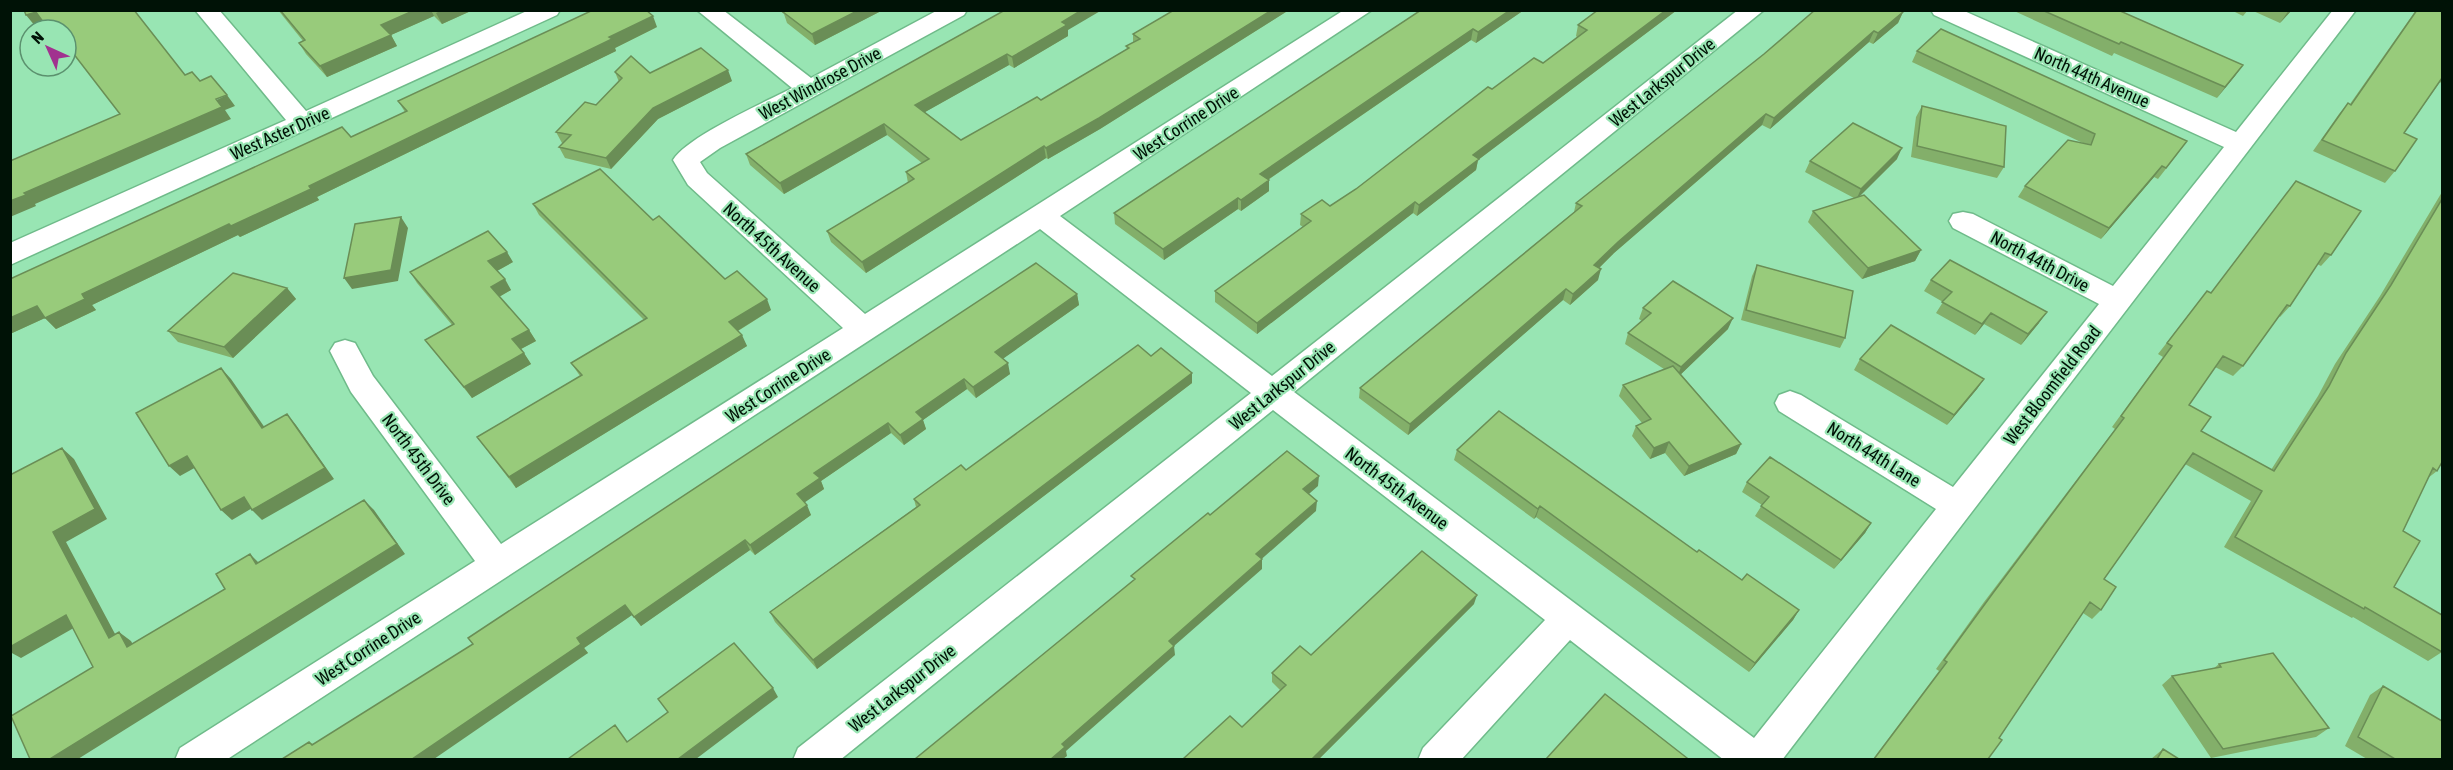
<svg xmlns="http://www.w3.org/2000/svg" width="2453" height="770" viewBox="0 0 2453 770" font-family="'Asap Condensed',sans-serif">
<rect width="100%" height="100%" fill="#98e5b3"/>
<g fill="none" stroke-linecap="round" stroke-linejoin="round">
<g stroke="#6fbb8a" stroke-width="3">
<path id="street" d="M195,10H219L306,111L529,10H560L557,15L10,265V243L286,120Z
M697,10H723L811,78L938,10H967L964,15L720,148L700,162L707,173L865,314L1344,10H1372L1060,216L1272,376L1738,10H1764L1294,392L1754,738L1936,509L1779,411L1775,403L1779,395L1790,391L1801,395L1953,487L2099,304L1953,228L1949,221L1953,214L1963,212L1973,214L2113,286L2224,147L1934,15L1931,10H1962L2236,132L2333,10H2356L1782,760H1724L1570,640L1461,760H1418L1423,748L1545,620L1273,410L840,760H793L798,748L1251,393L1040,229L226,760H175L180,748L475,561L351,392L330,351L335,343L345,340L355,343L373,376L501,544L843,328L688,185L673,160C688,136 764,103 792,88Z"/>
</g>
<use href="#street" fill="#fff" fill-rule="evenodd"/>
</g>
<path fill="#83af6a" d="M278,10H473L442,24L434,16L391,35L397,46L327,77L306,54L299,43L303,41Z
M779,10H883L815,45L787,23L784,14Z
M1174,10H1289L1100,129L1048,159L1046,158L866,273L831,242L827,231L908,183L906,172L922,163L887,135L784,194L750,165L746,154L1068,30V36L1014,68L1009,65L925,112L961,140L1041,100L1127,49L1126,46L1133,42V34Z
M1421,10H1524L1476,43L1471,40L1268,180H1269V191L1241,211L1238,209L1164,260L1115,224L1114,213Z
M1598,10H1677L1478,160L1476,170L1417,216L1413,213L1257,334L1215,302V291L1303,227L1300,225L1301,214L1330,206L1356,189L1492,89L1543,63L1577,37L1576,36L1578,25Z
M2012,10H2118L2243,65L2217,98L2114,53L2112,56Z
M2231,10H2248L2243,16Z
M2251,10H2292L2280,23Z
M2416,10H2442V81L2441,83L2440,82L2404,133L2395,171L2385,183L2313,151L2339,114L2348,103L2350,104Z
M1903,12L1898,23L1873,44L1869,42L1770,129L1762,125L1614,253L1599,268L1598,280L1570,305L1563,300L1408,435L1359,398L1360,388L1574,212L1576,203Z
M657,27L615,48L616,51L317,197L319,200L240,237L238,235L92,305L96,310L56,329L45,318L10,334V279L351,137L405,112L398,101Z
M1917,51L2179,152L2158,179L2154,177L2101,239L2018,197L2025,186L2085,144L1912,62Z
M615,72L650,73L732,81L658,119L611,169L565,158L559,147L563,143H562L556,132L596,105L619,82Z
M1922,106L2004,167L1997,178L1911,157L1916,117Z
M1897,159L1858,197L1921,250L1915,261L1862,279L1808,222L1813,211L1854,198L1805,172L1810,161Z
M2296,181L2331,255L2321,266L2317,264L2290,306L2280,317L2279,316L2243,366L2233,376L2215,367L2189,405L2201,431L2271,470L2318,396L2335,364L2380,296L2442,192V462L2437,471L2428,478L2403,531L2394,587L2442,652L2428,661L2353,617L2352,618L2224,547L2251,501L2185,464L2104,579L2101,610L2092,619L2083,613L1999,738L1988,759H1873L1939,671L1936,669L1984,602L2115,429L2112,427L2163,357L2158,354L2207,291L2211,293Z
M533,204L653,220L725,279L771,310L738,331L747,346L516,488L477,437L580,376L571,363L644,320L539,215Z
M513,262L497,271L511,290L499,297L529,330L536,341L521,349L531,364L472,398L425,340L452,325L417,283L410,272Z
M1757,265L1845,338L1840,348L1741,320L1752,276Z
M1931,280L2039,323L2021,345L1984,324L1975,335L1936,313L1943,302L1924,291Z
M287,288L296,299L233,358L178,342L168,331Z
M1077,294L1079,305L1002,359L1010,374L976,398L967,389L923,420L926,429L904,445L891,433L821,481L824,489L804,502L811,515L755,555L750,550L641,626L632,615L584,648L588,653L282,759L309,742L313,744Z
M1643,308L1728,329L1681,374L1741,444L1736,454L1684,476L1665,453L1650,459L1632,436L1636,426L1642,423L1619,396L1623,385L1664,369L1625,344L1628,333L1642,321L1639,319Z
M1151,356L1192,373V383L817,669L775,622L770,612L916,507L914,499L966,470Z
M1860,359L1984,379L1977,389L1947,425L1854,370Z
M1457,450L1697,552L1742,580L1799,610L1793,620L1749,672L1536,517L1534,519L1454,460Z
M1747,482L1871,523L1865,533L1834,569L1755,516L1762,505L1742,492Z
M1474,604L1319,759H1183L1242,727L1280,690L1272,682V673L1311,655Z
M2219,664L2329,728L2316,737L2211,758L2162,685L2172,676L2213,669Z
M2383,686L2442,759H2367L2345,746L2370,695Z
M2163,749L2179,759H2151Z"/>
<path fill="#6a8e56" d="M415,10H431L434,16L391,35L397,46L327,77L320,66L381,25Z
M442,10H473L442,24L436,13Z
M859,10H883L815,45L812,34Z
M1082,10H1102L1068,30V36L1014,68L1012,57L1062,22Z
M1272,10H1289L1100,129L1048,159L1046,148Z
M1510,10H1524L1476,43L1478,32Z
M1666,10H1677L1478,160L1476,170L1417,216L1419,205L1473,155Z
M2289,10H2292L2280,23Z
M36,12L45,23L35,26L26,15Z
M1903,12L1898,23L1873,44L1878,33Z
M653,16L657,27L615,48L616,51L317,197L319,200L240,237L238,235L92,305L96,310L56,329L45,318L10,334V318L37,306L309,186L609,37Z
M1473,29L1471,40L1260,185V174Z
M1874,31L1869,42L1770,129L1774,118Z
M1007,54L1009,65L918,116L915,105Z
M2243,65L2235,76L2217,98L2225,87Z
M728,70L732,81L658,119L611,169L606,158L653,108Z
M227,95L235,106L225,110L231,119L35,204L36,206L10,217V201L24,193Z
M1766,114L1762,125L1614,253L1591,276L1594,265L1618,242Z
M884,124L887,135L784,194L780,183Z
M1044,146L1046,158L866,273L862,262Z
M1902,148L1897,159L1856,200L1861,189Z
M2162,166L2154,177L2101,239L2109,228Z
M1269,180V191L1241,211V200Z
M1238,198V209L1164,260L1163,249Z
M1415,202L1413,213L1257,334V323Z
M401,217L408,228L398,281L352,289L344,278Z
M1921,250L1915,261L1862,279L1868,268Z
M507,252L513,262L495,272L488,261Z
M1601,269L1598,280L1570,305L1573,294Z
M505,279L511,290L497,298L491,287Z
M287,288L296,299L233,358L224,347Z
M1566,289L1563,300L1408,435L1410,424Z
M1077,294L1079,305L997,363L995,352Z
M767,299L771,310L734,333L729,322Z
M2047,312L2039,323L2021,345L2028,334Z
M1991,313L1984,324L1975,335L1982,324Z
M1733,318L1728,329L1677,378L1681,367Z
M529,330L536,341L519,350L512,339Z
M742,335L747,346L516,488L509,477Z
M524,353L531,364L472,398L464,387Z
M1008,363L1010,374L976,398L973,387Z
M221,368L231,379L272,438L262,428Z
M1192,373V383L817,669L813,660Z
M964,379L967,389L923,420L926,429L904,445L900,435L916,412Z
M1984,379L1977,389L1947,425L1954,415Z
M287,414L296,425L334,479L262,520L252,510Z
M888,423L891,433L821,481L824,489L801,505L797,494L814,473Z
M1669,442L1665,453L1650,459L1654,448Z
M1741,444L1736,454L1684,476L1689,466Z
M62,448L74,459L107,519L66,542L122,647L109,638L53,532Z
M187,456L198,466L180,476L169,466Z
M1319,476L1318,486L1302,500L1303,489Z
M244,497L254,507L232,520L221,510Z
M364,500L374,510L405,554L78,759H50Z
M1317,501L1316,511L1256,564V554Z
M807,505L811,515L755,555L750,545Z
M1540,506L1536,517L1534,519L1538,509Z
M1871,523L1865,533L1834,569L1841,560Z
M745,540L750,550L641,626L634,617Z
M250,554L260,564H256Z
M1262,559V569L1174,646L1175,655L1066,751L1067,756L1063,759H1051L1062,744L1169,641Z
M1477,595L1474,604L1319,759H1312Z
M625,605L632,615L584,648L577,638Z
M1799,610L1793,620L1749,672L1755,663Z
M66,615L79,625L21,658L10,652V647Z
M119,632L131,641L139,656L127,647Z
M581,644L588,653L434,759H412Z
M773,688L778,697L696,759H678Z"/>
<path fill="#98cb7b" stroke="#6a8e56" stroke-width="1.5" d="M24,10H134L185,75L192,72L200,81L211,76L227,95L216,99L222,107L24,193L26,195L10,201V161L120,114L66,44V30H49L36,12L26,15Z
M280,10H415L381,25L391,35L320,66L299,43L305,40Z
M593,10H646L653,16L609,37L612,39L309,186L311,189L231,226L229,224L82,294L85,299L45,318L37,306L10,318V279L342,127L351,137L407,111L398,101Z
M787,10H859L812,34L783,12Z
M1005,10H1082L1062,22L1067,25L1012,57L1007,54L915,105L961,140L1037,97L1041,100L1129,48L1126,46L1140,39L1133,34L1174,10H1272L1099,118L1046,148L1044,146L862,262L827,231L914,179L906,172L929,159L884,124L780,183L746,154Z
M1421,10H1510L1478,32L1473,29L1260,174L1269,180L1241,200L1238,198L1163,249L1114,213Z
M1598,10H1666L1473,155L1479,159L1419,205L1415,202L1257,323L1215,291L1311,221L1301,214L1322,200L1330,206L1356,189L1488,87L1492,89L1534,58L1543,63L1587,30L1578,25Z
M1815,10H1899L1903,12L1878,33L1874,31L1774,118L1766,114L1618,242L1594,265L1601,269L1573,294L1566,289L1410,424L1360,388L1582,206L1576,203L1764,54Z
M2042,10H2118L2243,65L2225,87L2121,42L2119,44Z
M2417,10H2442V78L2404,133L2417,139L2395,171L2322,140L2348,103L2351,105Z
M1941,29L2187,141L2166,168L2162,166L2109,228L2025,186L2068,140L2091,145L2095,134L1917,51Z
M701,48L728,70L653,108L606,158L559,147L571,135L556,132L585,102L596,105L622,78L615,72L631,56L650,73Z
M1922,106L2006,126L2004,167L1917,146Z
M1853,123L1902,148L1861,189L1810,161Z
M600,169L653,220L659,216L725,279L737,271L767,299L729,322L742,335L509,477L477,437L582,375L571,363L647,318L533,204Z
M2296,181L2361,211L2331,255L2325,253L2290,306L2287,305L2243,366L2223,356L2189,405L2211,417L2201,431L2274,471L2329,386L2346,353L2391,285L2442,199V462L2437,471L2433,468L2403,531L2420,541L2394,587L2442,615V652L2365,607L2364,609L2235,537L2262,491L2193,453L2104,579L2116,587L2101,610L2090,602L1999,738L2002,740L1988,759H1874L1947,662L1944,660L1993,593L2124,418L2121,416L2172,346L2167,343L2207,291L2211,293Z
M1864,195L1921,250L1868,268L1813,211Z
M401,217L391,270L344,278L355,224Z
M488,231L507,252L488,261L505,279L491,287L529,330L512,339L524,353L464,387L425,340L454,324L410,272Z
M1950,260L2047,312L2028,334L1991,313L1982,324L1942,302L1952,292L1931,280Z
M1036,263L1077,294L995,352L1008,363L973,387L964,379L916,412L923,419L900,435L888,423L814,473L820,478L797,494L807,505L750,545L745,540L634,617L625,605L577,638L581,644L412,759H282L309,742L312,745L473,644L468,638Z
M1757,265L1853,291L1845,338L1746,310Z
M233,273L287,288L224,347L168,331Z
M1673,281L1733,318L1681,367L1628,333L1651,313L1643,308Z
M1891,325L1984,379L1954,415L1860,359Z
M1138,345L1151,356L1161,348L1192,373L813,660L770,612L920,505L914,499L961,465L966,470Z
M1673,366L1741,444L1689,466L1669,442L1654,448L1636,426L1651,419L1623,385Z
M221,368L262,428L287,414L325,468L252,510L244,497L221,510L187,456L169,466L136,413Z
M1499,411L1697,552L1699,550L1742,580L1747,574L1799,610L1755,663L1540,506L1538,509L1457,450Z
M62,448L95,509L53,532L109,638L119,632L127,647L225,589L216,574L250,554L256,564L364,500L397,544L50,759H30L11,716L93,667L66,615L10,647V475Z
M1287,451L1319,476L1303,489L1317,501L1256,554L1262,559L1169,641L1174,646L1062,744L1065,747L1051,759H915L1135,579L1131,576L1208,513L1210,515Z
M1770,457L1871,523L1841,560L1761,506L1769,497L1747,482Z
M1422,551L1477,595L1312,759H1183L1230,716L1242,727L1286,685L1272,673L1300,646L1311,655Z
M734,643L773,688L678,759H568L615,725L627,742L668,712L658,699Z
M2273,653L2329,728L2223,749L2172,676L2221,667L2219,664Z
M2383,686L2442,721V759H2395L2358,737Z
M1605,694L1687,758L1686,759H1546Z
M2163,749L2179,759H2157Z"/>
<g text-anchor="middle" dominant-baseline="central" stroke-width="4.5" stroke-linejoin="round" paint-order="stroke">
<g font-size="18" fill="#001206" stroke="#98e5b3">
<text transform="translate(2092 77) rotate(24)">North 44th Avenue</text>
<text transform="translate(1662 82) rotate(-39)">West Larkspur Drive</text>
<text transform="translate(820 83) rotate(-28)">West Windrose Drive</text>
<text transform="translate(1186 123) rotate(-33)">West Corrine Drive</text>
<text transform="translate(280 133) rotate(-24)">West Aster Drive</text>
<text transform="translate(772 247) rotate(42)">North 45th Avenue</text>
<text transform="translate(2040 261) rotate(28)">North 44th Drive</text>
<text transform="translate(778 385) rotate(-33)">West Corrine Drive</text>
<text transform="translate(1282 385) rotate(-39)">West Larkspur Drive</text>
<text transform="translate(2052 385) rotate(-52)">West Bloomfield Road</text>
<text transform="translate(1874 454) rotate(32)">North 44th Lane</text>
<text transform="translate(419 459) rotate(53)">North 45th Drive</text>
<text transform="translate(1397 488) rotate(37)">North 45th Avenue</text>
<text transform="translate(368 648) rotate(-33)">West Corrine Drive</text>
<text transform="translate(902 688) rotate(-38)">West Larkspur Drive</text>
</g>
</g>
<rect width="2453" height="770" fill="none" stroke="#001206" stroke-width="24"/>
<g transform="translate(48 48) rotate(315)"><circle r="28" fill="#98e5b3" stroke="#5b916e" stroke-width="1.5"/>
<path d="M0-4.5L10 22L0 15L-10 22Z" fill="#a1328f"/>
<text y="-9" font-size="16" font-weight="bold" text-anchor="middle" fill="#001206">N</text>
</g>
</svg>
